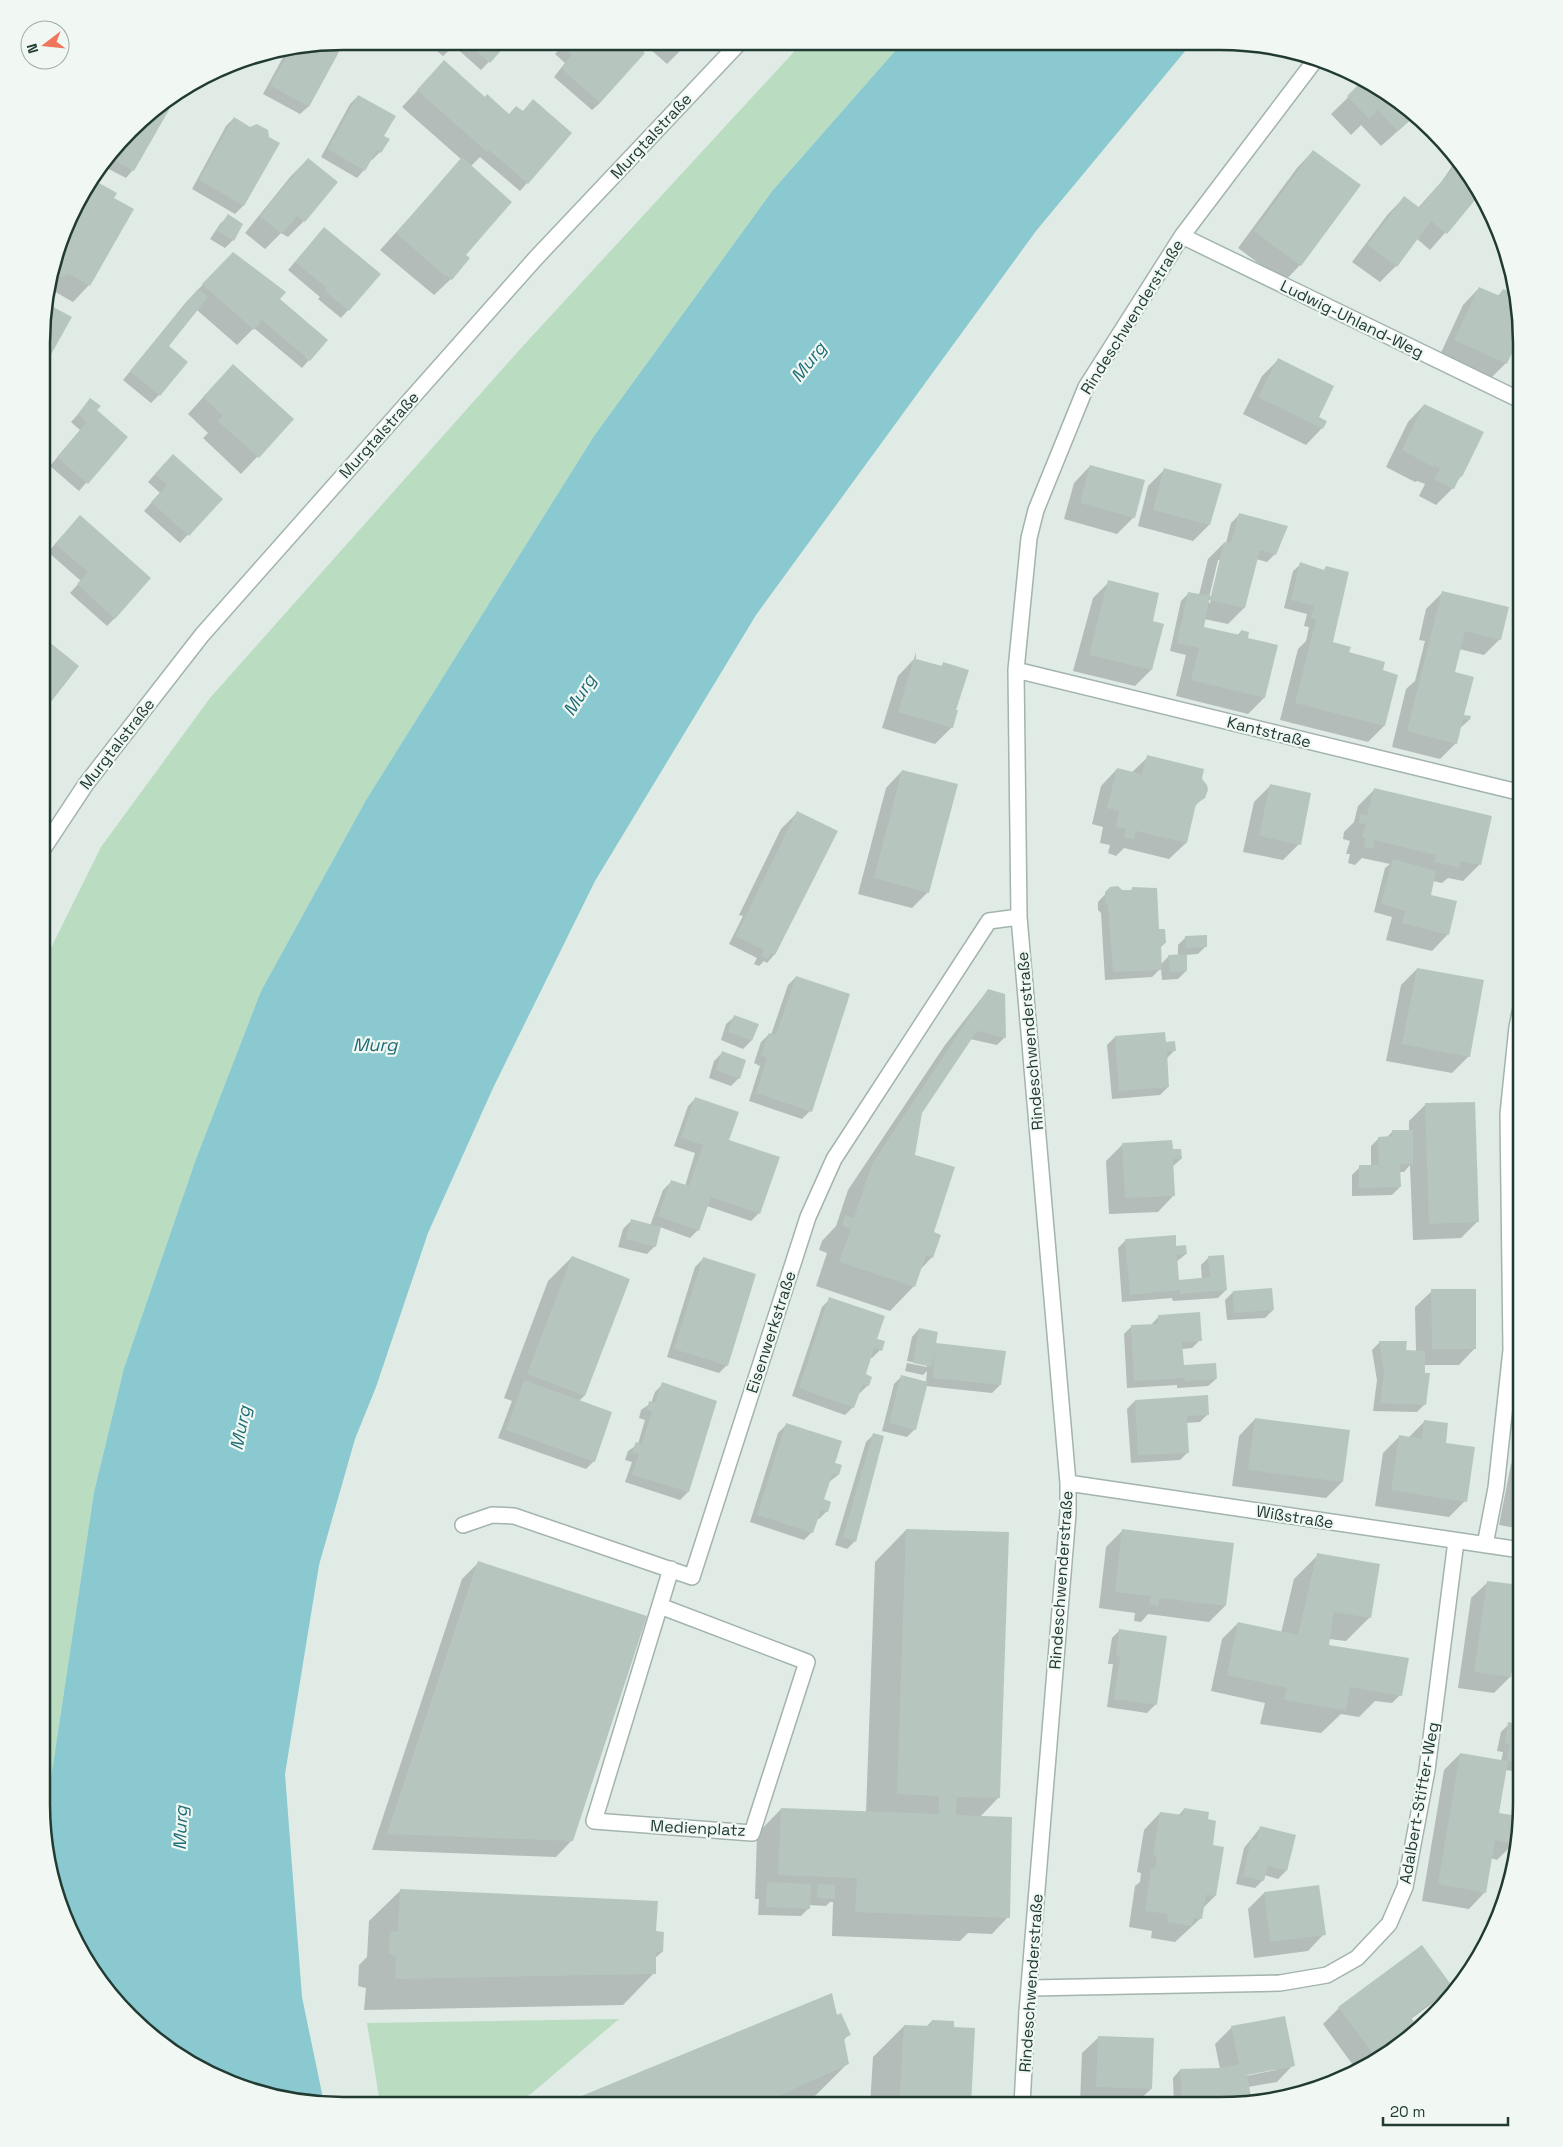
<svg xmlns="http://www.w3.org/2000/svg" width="1563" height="2147" viewBox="0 0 1563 2147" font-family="'Space Grotesk',sans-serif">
<rect width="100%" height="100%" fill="#e0ebe6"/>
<path fill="#badcc1" d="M802,43H902L773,190L594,436L366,800L261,991L196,1159L124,1368L94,1492L44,1825L41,1805L43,964L101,847L210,698L523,346Z
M619,2019L532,2093L516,2104L380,2103L367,2023Z"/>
<path fill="#89c9cf" d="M902,43L1191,44L1036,231L756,615L595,881L493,1088L428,1233L376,1387L355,1439L319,1565L285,1774L302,1997L324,2103H304L245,2090L175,2055L116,2003L72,1938L51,1882L44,1825L94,1492L124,1368L196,1159L261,991L366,800L594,436L773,190Z"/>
<path fill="#0003" fill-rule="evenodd" d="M437,42H503L502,43L505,45L481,70L454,46L443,56L432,47Z
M566,42H631L600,103L592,110L554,77L565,63L555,54Z
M642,42H689L667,64Z
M326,44L338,53L308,107L300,114L263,94L287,50Z
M444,62L485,98L509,115L522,112L533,101L527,183L520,191L480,157L470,167L464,255L451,279L434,295L380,250L462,160L402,107Z
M1365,81L1404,103L1416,115L1381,146L1361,125L1351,135L1331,114Z
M358,96L383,137L380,152L372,160L371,159L364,170L357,178L321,157L350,104Z
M162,105L168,109L133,170L126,178L103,166L144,116Z
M234,118L279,144L243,206L235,214L192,189L226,126Z
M1313,151L1359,186L1300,265L1284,282L1238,248L1297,168Z
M308,159L304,221L288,237L281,233L265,249L245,233L291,176Z
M1457,159L1492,212L1475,199L1430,250L1416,238L1396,266L1380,282L1352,262L1388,214L1404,198L1418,208L1442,181Z
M81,192L112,198L89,285L73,302L52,290L48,292Z
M228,216L233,240L225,248L210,239L220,224Z
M324,228L348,310L341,318L318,299L320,297L288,270Z
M217,270L309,360L302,368L254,328L237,345L197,310L167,346L159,395L151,403L123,380L187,301Z
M1479,288L1497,297L1503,290L1516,296L1520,331L1506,363L1489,380L1439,357L1463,305Z
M1278,360L1322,428L1306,445L1243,414L1262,376Z
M217,382L292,420L241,474L203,438L208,433L188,414Z
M91,400L95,411L126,437L79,491L50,466L80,430L71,422Z
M1424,405L1482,433L1461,476L1453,488L1436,505L1419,496L1425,484L1417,481L1415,482L1386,467L1408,422Z
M165,463L221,499L180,543L144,511L160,493L148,482Z
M1090,466L1134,517L1117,534L1064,519L1074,483Z
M1164,470L1209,525L1193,541L1138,526L1148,486Z
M1239,515L1275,554L1267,562L1256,559L1244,608L1228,624L1204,619L1201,631L1237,636L1241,631L1246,639L1264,698L1248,714L1176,696L1186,655L1170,651L1181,601L1189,593L1199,595L1208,559L1224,543H1226L1231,523ZM1218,560H1220L1210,603L1208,602Z
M80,516L115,618L107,626L70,593L81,581L48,552Z
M1522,522V550L1515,548Z
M1301,564L1323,571L1326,568L1331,643L1381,671L1384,726L1368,742L1280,720L1298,649L1306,641L1309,627L1304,626L1307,614L1284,608L1293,571Z
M1109,582L1151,622V670L1135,686L1073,671L1093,598Z
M1442,593L1500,639L1484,655L1459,649L1454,673L1463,715L1469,720L1459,729L1456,743L1440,759L1392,747L1406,689L1415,681L1425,641L1419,640L1426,609Z
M914,659L940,667L943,664L952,727L935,744L882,728L898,676Z
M1148,757L1200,780L1204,797L1194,807L1186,843L1169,859L1124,848L1116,856L1108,853L1110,845L1100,843L1103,827L1092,824L1101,786L1117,769L1131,773Z
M902,771L928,892L912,908L858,894L886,788Z
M1270,786L1299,844L1283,860L1243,852L1254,802Z
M1374,790L1490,817L1479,865L1463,881L1448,878L1442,883L1433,881L1429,896L1448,934L1432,951L1386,940L1392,917L1374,912L1385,868L1390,864L1362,858L1355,865L1348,863L1350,854H1346L1350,841L1343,839L1344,832L1354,822L1358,806Z
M798,812L793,917L774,955L767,963L764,961L759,966L754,964L757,958L729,944L743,916L739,915L781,829Z
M1111,888L1122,892L1130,891L1133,888L1165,943L1160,948V965L1169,956L1178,955V945L1186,937L1206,946L1198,954L1185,955L1186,971L1178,979L1162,980L1161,968L1152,977L1105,980L1101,913L1098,910V902Z
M1417,969L1469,1056L1452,1073L1386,1061L1401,985Z
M796,977L810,1111L802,1119L749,1101L760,1066L754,1063L761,1042L769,1034L771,1035L788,985Z
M988,990L1005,1037L997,1045L970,1039L921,1113L913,1155L932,1233V1257L920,1270L914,1286L890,1311L816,1286L827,1253L819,1250L822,1241L836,1226L848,1190L945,1045Z
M734,1017L751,1041L743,1049L721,1040L726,1024Z
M1115,1037L1164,1043L1175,1050L1166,1059L1168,1087L1160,1095L1112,1099L1107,1045Z
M722,1053L739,1078L731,1086L709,1078L714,1061Z
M696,1098L759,1213L751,1221L707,1206L698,1230L690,1238L660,1227L655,1246L647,1254L618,1247L623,1229L631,1221L650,1226L663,1190L671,1182L685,1186L695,1153L674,1146L688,1106Z
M1425,1105L1478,1221L1461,1238L1413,1240L1410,1165L1404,1172H1399L1400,1187L1392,1195L1352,1196V1175L1360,1167L1371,1166V1146L1379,1138H1386L1392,1132L1409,1131V1121Z
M1122,1145L1171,1151L1181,1159L1172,1167L1174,1195L1158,1212L1109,1214L1106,1161Z
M1521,1158V1174H1519L1520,1159Z
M1126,1240L1175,1247L1186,1254L1176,1262L1178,1281L1202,1279L1201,1265L1209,1257L1226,1290L1218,1298L1173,1301L1172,1298L1122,1302L1118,1248Z
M572,1257L584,1396L579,1401L594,1461L586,1469L498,1438L512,1401L504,1398L548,1281Z
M703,1259L727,1365L719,1373L667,1357L695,1267Z
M1432,1291L1475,1348L1459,1365H1424L1425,1404L1417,1412L1373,1411L1377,1380L1372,1350L1380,1342L1405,1351L1416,1352L1415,1307Z
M1233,1292L1273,1310L1265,1318L1227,1320L1225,1300Z
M830,1299L876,1340L880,1350L872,1358L870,1357L864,1375L868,1385L860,1393H858L853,1407L845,1415L792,1396L822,1307Z
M1159,1316L1200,1340L1192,1348L1182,1349L1183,1366L1216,1379L1208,1386L1177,1388V1385L1127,1388L1124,1334L1132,1326L1151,1325Z
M919,1329L934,1344L1000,1385L992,1393L926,1386L915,1429L907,1437L882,1431L894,1384L902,1376L926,1382L927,1371L923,1375L905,1371L907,1363L927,1367V1365L907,1361L912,1337Z
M663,1384L716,1401L688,1492L680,1500L625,1482L632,1462L625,1460L628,1451L638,1444L645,1420L639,1418L641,1410L651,1403L655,1392Z
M1135,1401L1208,1414L1200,1422L1186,1423L1188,1452L1180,1460L1131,1463L1127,1409Z
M1255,1419L1342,1482L1326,1498L1232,1486L1239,1436Z
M1425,1421L1445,1444L1465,1501L1449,1517L1375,1506L1383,1453L1400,1436L1408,1438Z
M786,1425L833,1464L838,1475L829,1482L823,1500L827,1511L819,1519L817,1518L812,1532L804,1540L750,1522L778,1433Z
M874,1434L855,1541L847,1549L835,1545L866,1442Z
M1521,1453V1529L1499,1525L1511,1464Z
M906,1530L999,1797L980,1817L1008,1917L992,1934L968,1933L960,1941L832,1936L833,1902H830L826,1906L809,1905V1908L801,1916L758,1915L759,1899H755L757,1834L781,1809L866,1813L875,1562Z
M1122,1531L1225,1606L1209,1622L1148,1614L1141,1622L1134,1621L1135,1613L1099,1608L1106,1547Z
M1318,1555L1370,1617L1346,1641L1329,1639L1328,1646L1400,1695L1392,1703L1375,1701L1359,1717L1341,1714L1321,1733L1260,1724L1265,1703L1211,1691L1222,1639L1238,1623L1281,1633L1294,1579Z
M478,1563L572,1840L556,1857L372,1850L462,1579Z
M1488,1582L1521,1587V1646L1513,1654L1510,1677L1494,1693L1458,1688L1471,1598Z
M1120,1630L1166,1637L1155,1705L1147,1713L1107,1707L1113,1664H1108L1112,1638Z
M1521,1699V1723H1518Z
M1509,1724L1521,1726V1772L1505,1770L1498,1814L1514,1843L1497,1860L1491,1858L1485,1892L1469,1909L1422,1901L1444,1770L1460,1754L1501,1761L1503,1752L1497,1751L1501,1732Z
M1184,1809L1207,1820L1211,1846L1215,1896L1202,1909L1201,1918L1175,1942L1151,1938L1152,1931L1129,1927L1135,1886L1140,1882L1141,1873L1137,1872L1144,1830L1160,1813L1178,1816Z
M1260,1828L1286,1871L1278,1879L1264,1875L1263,1880L1255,1888L1236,1884L1244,1848Z
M1317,1886L1324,1934L1308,1951L1254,1958L1248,1909L1264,1893Z
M401,1890L655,1932L662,1952L654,1959V1973L623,2005L364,2010L366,1988L358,1986L359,1965L367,1957L369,1921Z
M1451,1986L1434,2002L1411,2019L1419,2031L1358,2072L1323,2024L1339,2008Z
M836,2017L849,2034L843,2041L848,2063L816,2095L796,2105L574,2104L580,2098Z
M932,2021L953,2028L973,2029L969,2105H870L873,2057L904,2026L926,2027Z
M1232,2027L1293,2065L1277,2082L1248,2087L1221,2106H1174L1173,2078L1180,2070L1220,2069L1215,2044ZM1276,2068V2070L1241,2077L1240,2075Z
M1099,2037L1151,2089L1134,2105L1080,2103L1082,2053Z
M1340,2079L1298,2096H1293L1301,2087Z"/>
<path fill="#b6c6be" d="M443,42H459L452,49Z
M466,42H505L506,45L490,63Z
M566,42H633L645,53L600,103L561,68L572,55L562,46Z
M328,44L339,52L309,107L270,85L290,50Z
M444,60L485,97L487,94L509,114L516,106L523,111L533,99L572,133L528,184L489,150L487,152L417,90Z
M1363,80L1404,103L1416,115L1398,131L1378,110L1369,119L1347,96Z
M358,95L396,116L384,136L390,139L381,153L377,150L365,171L328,149Z
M164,105L170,108L134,171L110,158L144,116Z
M234,117L250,127L257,124L268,130L269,137L280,143L244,206L199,180Z
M1313,150L1361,185L1301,266L1254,231Z
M462,157L512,202L466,255L470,258L452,280L446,275L445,276L396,233Z
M308,158L338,182L305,222L297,216L282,234L260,216Z
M1455,166L1462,172L1464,170L1480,194L1447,234L1431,221L1397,267L1368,245L1404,196L1420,208Z
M92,179L117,193L114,198L134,209L90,286L69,274L62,277L54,272L81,192Z
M228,214L243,224L234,241L217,231Z
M324,227L381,274L349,311L325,291L327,288L295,262Z
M233,252L286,292L280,299L328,340L310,361L262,320L254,330L202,284Z
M1479,287L1500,296L1503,289L1515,294L1521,333L1507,364L1454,340Z
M198,289L208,297L169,346L188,362L160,396L130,371Z
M44,302L72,317L44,367Z
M1278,358L1334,386L1319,417L1327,421L1323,429L1258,397Z
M233,364L294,419L259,458L218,421L223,416L203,397Z
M90,398L101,406L97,410L128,437L88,484L57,457L87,422L78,414Z
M1424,404L1484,432L1462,477L1460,476L1454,489L1434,480L1440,468L1434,465L1433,467L1402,450Z
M173,454L223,499L189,536L151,502L167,485L155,474Z
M1090,465L1145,480L1135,518L1080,503Z
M1164,468L1222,484L1210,525L1153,510Z
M1239,513L1288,526L1276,555L1260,550L1245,608L1209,600L1204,627L1240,635L1241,630L1249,632L1248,638L1278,645L1265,698L1191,680L1199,648L1177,643L1188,592L1211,596L1224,542L1231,543Z
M80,515L151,578L115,619L77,584L88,572L55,544Z
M43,541L51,547L43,555Z
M1300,562L1324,570L1326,566L1349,572L1333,642L1351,647L1349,652L1385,662L1383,670L1398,675L1385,726L1295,703L1316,620L1311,618L1314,606L1291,600Z
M1108,580L1159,593L1153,621L1164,624L1152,670L1089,655Z
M1442,591L1509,607L1501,640L1465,631L1455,672L1474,677L1464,715L1471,716L1470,720L1463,719L1457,744L1407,731Z
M43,637L79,666L43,712Z
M916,652V659L942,666L943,662L969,670L956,710H958L953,728L898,712Z
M1147,755L1204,769L1202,779L1207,785L1208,790L1205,798L1196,804L1187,843L1136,831L1134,840L1124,837L1126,829L1116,827L1119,811L1107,808L1117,768L1142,774Z
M902,770L958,784L929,893L874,878Z
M1270,784L1311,793L1301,845L1259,836Z
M1374,788L1492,816L1481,865L1461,861L1460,868L1435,862L1436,855L1374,840L1373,849L1364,847L1366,838L1362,837L1366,824L1359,823L1360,814L1367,816Z
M797,811L838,831L775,955L771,953L768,959L761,956L764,950L736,936Z
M1393,859L1436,871L1431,895L1457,901L1449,935L1402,923L1406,911L1381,904Z
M1118,886L1122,890H1132V887L1157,888L1159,929H1165L1166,943L1161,944L1162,970L1113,972L1108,905L1105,902V892L1110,887Z
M1207,935V947L1186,948L1185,936Z
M1187,954V971L1170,972L1168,955Z
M1417,968L1484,980L1470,1057L1402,1044Z
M796,976L850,994L812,1112L756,1093L767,1058L761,1055L769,1033L776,1035Z
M988,989L1005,994L1006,1038L977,1031L922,1113L915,1155L955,1167L934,1232L941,1235L933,1258L926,1255L915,1287L839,1262L851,1229L842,1226L845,1215L854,1218L872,1164Z
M734,1015L759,1024L752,1041L728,1032Z
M1165,1032L1166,1042L1175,1041L1176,1051H1167L1169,1087L1119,1091L1115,1036Z
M722,1051L746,1060L740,1079L716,1070Z
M695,1097L739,1112L729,1140L780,1157L760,1214L711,1197L699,1231L658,1216L671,1180L689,1186L703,1145L681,1138Z
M1475,1102L1479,1222L1429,1224L1425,1103Z
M1392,1130H1413V1164H1400L1401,1187L1359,1188V1165H1379L1378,1137L1392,1136Z
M1172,1140L1173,1149H1181L1182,1159H1173L1175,1196L1125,1198L1122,1143Z
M631,1219L661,1227L656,1247L626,1239Z
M1176,1235V1246L1186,1245L1187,1254L1177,1255L1179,1280L1210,1277L1208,1256L1224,1255L1227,1290L1180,1294V1290L1130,1295L1125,1239Z
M572,1256L630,1279L585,1396L527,1374Z
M703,1257L756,1274L728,1366L674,1349Z
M1272,1288L1274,1310L1234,1313L1233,1291Z
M1431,1289H1476V1349H1432Z
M829,1297L885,1316L877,1339L885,1341L882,1351L874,1348L866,1374L872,1377L869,1386L863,1384L854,1408L799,1388Z
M1200,1312L1202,1341L1182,1342L1184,1365L1216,1363L1217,1379L1185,1381V1378L1134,1381L1131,1325L1158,1324V1315Z
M919,1328L938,1332L936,1343L1006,1351L1001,1385L933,1378L935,1348L932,1367L913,1363Z
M1379,1341H1407L1406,1350L1425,1351V1373H1430L1426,1405L1380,1403L1384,1371Z
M901,1375L928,1382L916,1430L889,1423Z
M524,1380L612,1412L595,1462L506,1430Z
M662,1382L717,1401L689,1492L632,1475L639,1454L632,1452L636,1442L642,1444L652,1412L647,1410L649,1401L655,1403Z
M1208,1395L1209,1415L1187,1416L1189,1453L1138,1455L1135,1400Z
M1255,1418L1350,1430L1343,1482L1248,1470Z
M1424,1420L1448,1423L1446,1443L1475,1447L1467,1502L1391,1490L1399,1435L1422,1439Z
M786,1423L842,1441L835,1463L842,1465L839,1475L833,1473L824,1499L831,1502L828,1512L821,1510L813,1533L757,1515Z
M873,1433L884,1436L856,1542L843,1537Z
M1520,1480H1521V1510L1515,1509Z
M906,1529L1009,1532L1000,1798L957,1797L956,1815L1012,1817L1010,1918L855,1912L857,1878L778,1875L781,1808L939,1814V1796L897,1794Z
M1122,1529L1234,1543L1226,1606L1160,1598L1158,1606L1149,1604L1151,1596L1115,1592Z
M1317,1553L1380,1564L1371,1618L1334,1612L1329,1645L1409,1658L1402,1696L1350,1687L1346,1710L1284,1700L1287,1688L1227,1675L1238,1622L1298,1635Z
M478,1561L647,1616L573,1841L387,1834Z
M1487,1581L1521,1585V1641L1516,1640L1511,1677L1474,1672Z
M1119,1629L1167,1636L1157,1705L1114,1699L1120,1657L1116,1656Z
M1508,1722L1521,1725V1763L1508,1761L1499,1813L1512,1815L1518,1820L1515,1844L1495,1840L1486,1893L1438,1884L1460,1753L1507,1761L1510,1744L1505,1743Z
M1184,1808L1209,1812L1208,1819L1216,1821L1213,1845L1224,1847L1216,1896L1206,1895L1202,1919L1194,1918L1192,1926L1167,1922L1168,1914L1145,1911L1151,1868L1155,1869L1157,1857L1153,1856L1160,1812L1183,1815Z
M1260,1826L1296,1835L1287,1871L1268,1866L1264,1881L1243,1876L1251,1839L1257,1840Z
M767,1882L811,1884L810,1909L766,1907Z
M818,1884L835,1885V1899L817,1898Z
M1319,1885L1326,1935L1270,1942L1264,1892Z
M400,1889L658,1901L656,1931L664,1932L663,1952H656V1974L395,1979L396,1956L389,1954L390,1932L398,1931Z
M1422,1945L1452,1986L1411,2017L1419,2031L1377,2059L1338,2007Z
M832,1993L837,2015L841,2013L851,2035L844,2038L849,2064L761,2104H579V2097Z
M1285,2016L1295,2066L1247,2075L1252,2102L1221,2106H1182L1180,2069L1219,2068L1239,2064L1231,2026Z
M932,2020L954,2021V2027L975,2028L971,2105H899L904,2025L931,2026Z
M1098,2036L1154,2038L1152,2089L1096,2087Z
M1341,2077V2079L1302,2094L1300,2086Z"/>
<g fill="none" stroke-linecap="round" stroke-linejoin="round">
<g stroke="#a3b3ad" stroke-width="18">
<path id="minor" d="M1182,236L1522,401
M1016,670L1522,793
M43,849L86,784L202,635L535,259L740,42
M1068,1483L1521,1550
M463,1525L492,1515L514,1516L692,1577L808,1217L834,1159L989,921L1019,917
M1485,1545L1496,1488L1511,1350L1508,1114L1517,1027L1521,1008
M660,1606L807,1662L752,1833L594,1821L671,1569
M1030,1988L1280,1983L1327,1975L1357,1958L1389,1924L1405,1887L1427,1770L1456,1541
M1022,2105L1027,2011L1068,1513V1483L1019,917L1016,670L1029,538L1036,510L1086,387L1182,236L1316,59"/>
</g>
<use href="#minor" stroke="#fff" stroke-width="15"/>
</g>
<g text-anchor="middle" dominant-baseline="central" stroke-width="4.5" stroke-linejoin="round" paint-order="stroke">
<g font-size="16" fill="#213b33" stroke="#f1f8f4">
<text transform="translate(651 136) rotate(-47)">Murgtalstraße</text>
<text transform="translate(1132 317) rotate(-58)">Rindeschwenderstraße</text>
<text transform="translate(1352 319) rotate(26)">Ludwig-Uhland-Weg</text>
<text transform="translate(379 435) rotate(-48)">Murgtalstraße</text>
<text transform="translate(1269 732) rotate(14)">Kantstraße</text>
<text transform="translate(117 744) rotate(-52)">Murgtalstraße</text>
<text transform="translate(1030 1041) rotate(-95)">Rindeschwenderstraße</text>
<text transform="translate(771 1332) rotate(-72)">Eisenwerkstraße</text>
<text transform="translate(1295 1517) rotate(9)">Wißstraße</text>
<text transform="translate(1061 1580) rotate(-86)">Rindeschwenderstraße</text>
<text transform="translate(1419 1803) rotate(-80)">Adalbert-Stifter-Weg</text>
<text transform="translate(698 1828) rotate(3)">Medienplatz</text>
<text transform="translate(1031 1983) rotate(-86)">Rindeschwenderstraße</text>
</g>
<g font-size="18" font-style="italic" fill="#1d6c75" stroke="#f1f8f4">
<text transform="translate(808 362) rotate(-52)">Murg</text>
<text transform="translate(579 695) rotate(-58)">Murg</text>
<text x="375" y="1044">Murg</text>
<text transform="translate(240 1428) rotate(-79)">Murg</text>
<text transform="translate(180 1828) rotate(-88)">Murg</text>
</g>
</g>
<path d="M0 0H1563V2147H0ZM343 50H1220A293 293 0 0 1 1513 343V1804A293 293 0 0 1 1220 2097H343A293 293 0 0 1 50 1804V343A293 293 0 0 1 343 50Z" fill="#f1f8f4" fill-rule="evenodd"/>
<path fill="none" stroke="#213b33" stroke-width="2.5" d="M343 50H1220A293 293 0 0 1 1513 343V1804A293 293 0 0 1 1220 2097H343A293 293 0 0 1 50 1804V343A293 293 0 0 1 343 50Z"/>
<g transform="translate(45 45) rotate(254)"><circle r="24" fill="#f1f8f4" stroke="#9eaca7"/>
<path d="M0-4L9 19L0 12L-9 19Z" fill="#ef765b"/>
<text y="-8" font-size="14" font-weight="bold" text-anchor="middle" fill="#213b33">N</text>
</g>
<path d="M1383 2117v8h125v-8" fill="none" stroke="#213b33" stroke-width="2.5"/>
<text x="1390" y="2117" font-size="15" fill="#213b33" stroke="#f1f8f4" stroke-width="4" paint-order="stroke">20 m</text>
</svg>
